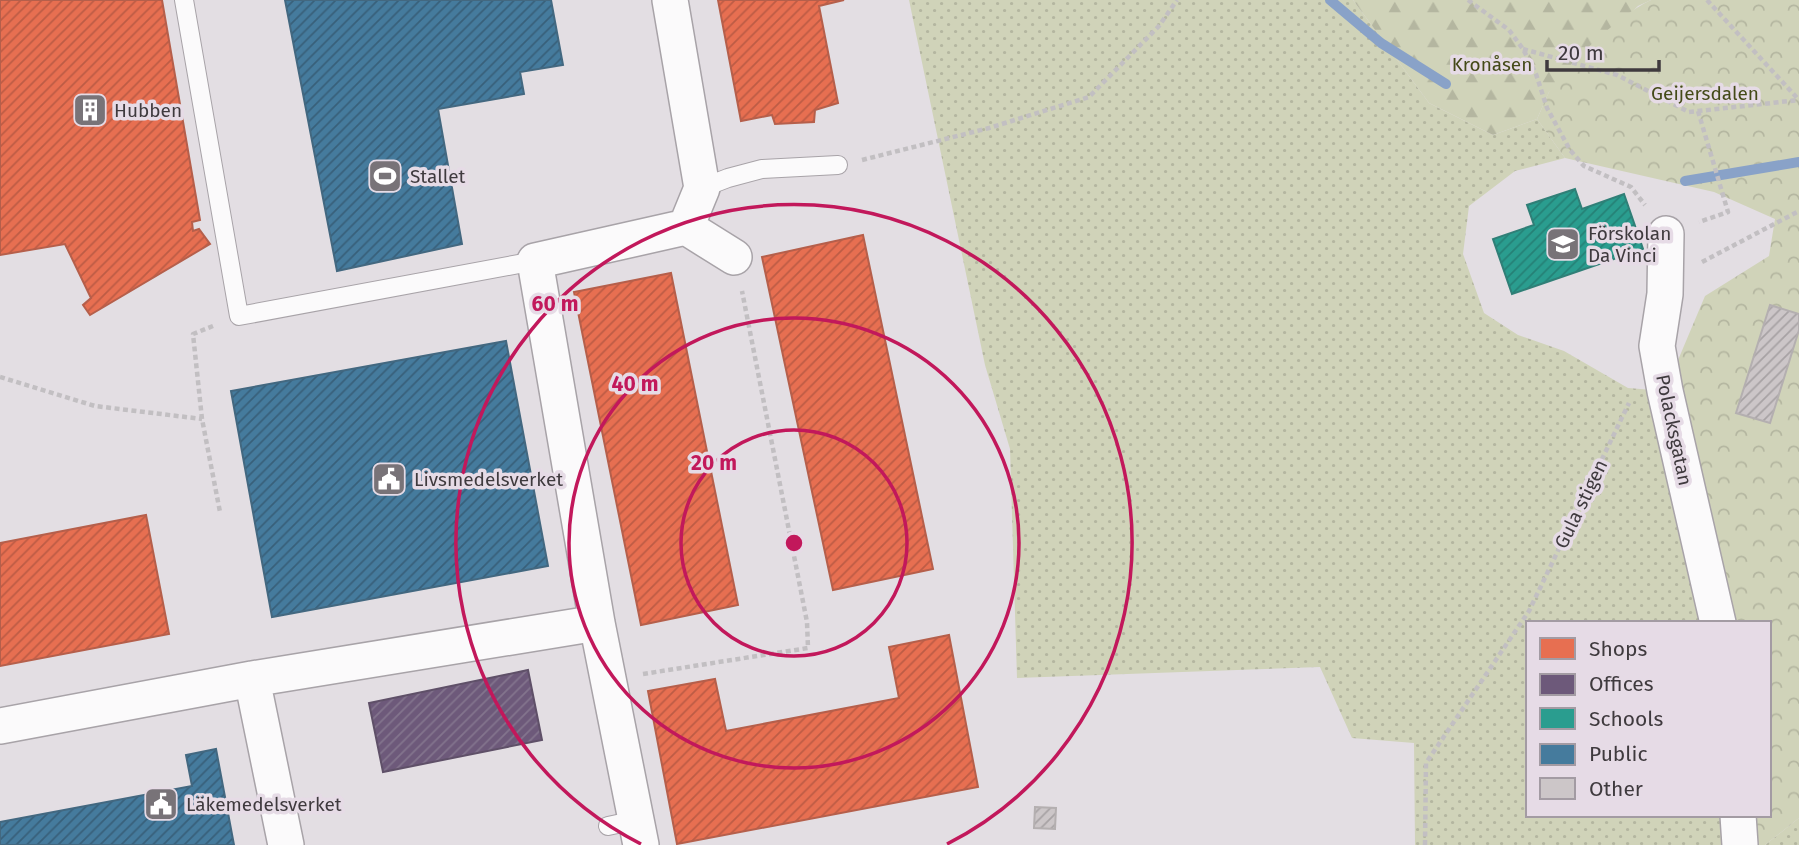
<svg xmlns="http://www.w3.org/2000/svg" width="1799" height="845" viewBox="0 0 1799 845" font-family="'Fira Sans',sans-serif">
<defs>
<pattern id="grass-dots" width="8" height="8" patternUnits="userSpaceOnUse" patternTransform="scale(1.75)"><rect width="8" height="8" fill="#d0d3b9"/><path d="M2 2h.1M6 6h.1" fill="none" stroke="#b4b6a0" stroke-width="1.8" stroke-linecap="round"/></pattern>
<pattern id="forest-firs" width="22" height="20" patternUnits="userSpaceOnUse" patternTransform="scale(1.75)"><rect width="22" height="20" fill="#d0d3b9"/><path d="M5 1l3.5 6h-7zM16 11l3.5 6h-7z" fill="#b4b6a0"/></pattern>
<pattern id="park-crowns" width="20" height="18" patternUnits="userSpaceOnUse" patternTransform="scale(1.75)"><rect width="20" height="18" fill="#d0d3b9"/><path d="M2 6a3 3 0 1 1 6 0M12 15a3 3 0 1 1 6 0" fill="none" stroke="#b4b6a0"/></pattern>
<pattern id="shops-hatch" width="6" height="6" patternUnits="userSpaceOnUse" patternTransform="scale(1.75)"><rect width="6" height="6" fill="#e76f51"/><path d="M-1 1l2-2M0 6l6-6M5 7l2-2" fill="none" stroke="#bd5c45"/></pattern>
<pattern id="offices-hatch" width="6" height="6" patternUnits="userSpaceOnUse" patternTransform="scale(1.75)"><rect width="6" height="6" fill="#6d597a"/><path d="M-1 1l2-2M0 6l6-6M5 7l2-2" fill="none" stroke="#83748d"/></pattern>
<pattern id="schools-hatch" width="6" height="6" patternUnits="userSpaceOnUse" patternTransform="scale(1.75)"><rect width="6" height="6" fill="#2a9d8f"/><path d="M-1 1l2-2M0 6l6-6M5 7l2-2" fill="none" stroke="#258176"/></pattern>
<pattern id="public-hatch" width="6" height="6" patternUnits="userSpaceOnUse" patternTransform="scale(1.75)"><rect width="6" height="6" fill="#457b9d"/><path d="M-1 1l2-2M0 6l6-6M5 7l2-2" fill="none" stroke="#38607a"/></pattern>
<pattern id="building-hatch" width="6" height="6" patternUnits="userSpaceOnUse" patternTransform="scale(1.75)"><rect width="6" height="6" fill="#ccc6c8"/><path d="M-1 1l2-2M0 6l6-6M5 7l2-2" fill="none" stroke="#a7a2a4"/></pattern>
</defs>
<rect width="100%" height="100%" fill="#e3dee3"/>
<path fill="url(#grass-dots)" d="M909,0H1353L1429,103L1493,135L1537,119L1565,158L1515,171L1469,206L1463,254L1484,313L1518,335L1564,351L1628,388L1665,391L1718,623H1528V815H1738L1740,845H1415L1414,743L1352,738L1320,667L1017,678L1010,449L985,365Z
M1799,818V845H1765Z"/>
<path fill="url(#forest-firs)" d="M1353,0H1651L1638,6L1549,92L1537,119L1493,135L1429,103Z"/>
<path fill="url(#park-crowns)" d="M1651,0H1799V818L1765,845H1740L1738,815H1769V623H1718L1665,391L1705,296L1769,256L1775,219L1714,192L1565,158L1537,119C1541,111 1544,102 1548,94C1563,67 1623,12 1651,0Z"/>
<path fill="url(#shops-hatch)" stroke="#b55f4b" stroke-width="2" d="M0,0H162L200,220L192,222L193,231L199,229L210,244L90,315L83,305L91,298L65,244L0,255Z
M718,0H844L819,6L838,103L815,110L814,122L775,124L772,115L741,121Z
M863,235L933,569L833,590L762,257Z
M671,273L738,605L641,625L574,292Z
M146,515L169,634L0,666V543Z
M949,635L978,787L677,844L648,691L715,679L726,731L899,698L889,647Z"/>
<path fill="url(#offices-hatch)" stroke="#5f5068" stroke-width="2" d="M528,670L542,740L383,772L369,703Z"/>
<path fill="url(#schools-hatch)" stroke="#307f77" stroke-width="2" d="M1575,189L1582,209L1624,194L1643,249L1512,294L1493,239L1534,225L1527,205Z"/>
<path fill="url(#public-hatch)" stroke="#436880" stroke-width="2" d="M285,0H551L563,65L520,72L524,94L438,109L462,244L337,271Z
M506,341L548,566L272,617L231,391Z
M216,749L234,845H0V822L192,786L186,755Z"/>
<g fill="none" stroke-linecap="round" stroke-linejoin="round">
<path stroke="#89a2c8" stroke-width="10" d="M1330,0L1381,43L1446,84
M1685,181L1799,162"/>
</g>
<path fill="url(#building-hatch)" stroke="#b4afb0" stroke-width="2" d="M1770,305L1799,314V330L1770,423L1736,413Z
M1035,807L1056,808L1055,829L1034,828Z"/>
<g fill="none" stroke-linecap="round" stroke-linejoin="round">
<g stroke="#a8a3a8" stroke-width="20">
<path id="service" d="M184,0L239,316L535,261
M702,188L728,178L762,169L838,165
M608,826L636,820"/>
</g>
<g stroke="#a8a3a8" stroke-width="38">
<path id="minor" d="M686,227L734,257
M1666,234L1665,294L1657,346L1665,391L1718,623
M252,679L286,845
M0,726L252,679L597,623
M1738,815L1740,845
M641,845L597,623L535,261L686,227L702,188L670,0"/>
</g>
<path stroke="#c2bfc2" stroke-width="4.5" stroke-dasharray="5 3.5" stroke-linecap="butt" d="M1468,0L1509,30L1523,49L1536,74L1547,108L1570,150L1584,166L1631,187L1645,205
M1707,0L1799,100
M1523,49L1617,75L1689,112L1799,100
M1698,111L1728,212L1699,222
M862,160L989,128L1089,97L1159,26L1177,0
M1702,262L1799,211
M213,326L193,334L202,419L220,512
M0,377L95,406L202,419
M643,674L808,648L807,622L742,291
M1425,845L1426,763L1529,611L1629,403"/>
<use href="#service" stroke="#fbfafb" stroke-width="18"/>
<use href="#minor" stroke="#fbfafb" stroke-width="35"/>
</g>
<g fill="none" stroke="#c2185b" stroke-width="3.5">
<circle cx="794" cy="543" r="113"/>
<circle cx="794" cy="543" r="225"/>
<path d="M641 844A338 338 0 1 1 947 844"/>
</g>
<defs>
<g id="building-square" transform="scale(1.75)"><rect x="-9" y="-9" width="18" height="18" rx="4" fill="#787378" stroke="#e6dbe6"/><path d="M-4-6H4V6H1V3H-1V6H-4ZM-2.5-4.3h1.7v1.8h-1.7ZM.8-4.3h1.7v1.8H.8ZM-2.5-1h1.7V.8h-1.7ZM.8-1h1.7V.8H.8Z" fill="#fff"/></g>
<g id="stadium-square" transform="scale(1.75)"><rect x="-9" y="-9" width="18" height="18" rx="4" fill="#787378" stroke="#e6dbe6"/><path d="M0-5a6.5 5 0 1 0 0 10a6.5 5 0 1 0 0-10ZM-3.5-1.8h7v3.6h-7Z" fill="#fff"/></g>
<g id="school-square" transform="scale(1.75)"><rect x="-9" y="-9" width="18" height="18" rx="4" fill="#787378" stroke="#e6dbe6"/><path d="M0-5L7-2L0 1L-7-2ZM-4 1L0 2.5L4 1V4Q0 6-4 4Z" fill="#fff"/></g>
<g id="civic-square" transform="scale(1.75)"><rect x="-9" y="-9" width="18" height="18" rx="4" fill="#787378" stroke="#e6dbe6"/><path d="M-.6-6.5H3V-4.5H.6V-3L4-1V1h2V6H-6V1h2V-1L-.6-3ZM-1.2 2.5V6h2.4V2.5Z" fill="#fff"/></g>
</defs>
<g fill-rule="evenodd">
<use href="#building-square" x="90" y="110"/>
<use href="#stadium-square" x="385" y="176"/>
<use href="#school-square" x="1563" y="244"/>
<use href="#civic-square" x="389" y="479"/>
<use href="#civic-square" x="161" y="804"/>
</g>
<g text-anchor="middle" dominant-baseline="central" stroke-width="7" stroke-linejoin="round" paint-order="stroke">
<g font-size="19" fill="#444a18" stroke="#e6dbe6">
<text x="1492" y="64">Kronåsen</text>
<text x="1705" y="93">Geijersdalen</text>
</g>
<g font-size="19" fill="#3f3a3e" stroke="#e6dbe6" text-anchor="start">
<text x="114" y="110">Hubben</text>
<text x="410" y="176">Stallet</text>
<text x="1588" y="233">Förskolan<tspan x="1588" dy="22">Da Vinci</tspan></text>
<text x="414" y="479">Livsmedelsverket</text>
<text x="186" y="804">Läkemedelsverket</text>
</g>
<g font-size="19" fill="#3f3a3e" stroke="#e6dbe6">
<text transform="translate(1674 430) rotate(78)">Polacksgatan</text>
<text transform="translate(1581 504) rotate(-64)">Gula stigen</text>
</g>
</g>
<circle cx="794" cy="543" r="10" fill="#c2185b" stroke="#e6dbe6" stroke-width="3.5"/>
<g font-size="21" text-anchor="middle" font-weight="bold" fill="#c2185b" stroke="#e6dbe6" stroke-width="7" stroke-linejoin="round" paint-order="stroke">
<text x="555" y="311">60 m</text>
<text x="635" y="391">40 m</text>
<text x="714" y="470">20 m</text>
</g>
<rect x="1526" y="621" width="245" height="196" fill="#e6dbe6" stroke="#a39ba3" stroke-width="2"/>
<rect x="1540" y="638" width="35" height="21" fill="#e76f51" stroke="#a39ba3" stroke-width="2"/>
<text x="1589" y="656" font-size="21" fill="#3f3a3e">Shops</text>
<rect x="1540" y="674" width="35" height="21" fill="#6d597a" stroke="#a39ba3" stroke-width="2"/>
<text x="1589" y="691" font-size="21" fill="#3f3a3e">Offices</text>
<rect x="1540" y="708" width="35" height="21" fill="#2a9d8f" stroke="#a39ba3" stroke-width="2"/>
<text x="1589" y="726" font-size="21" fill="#3f3a3e">Schools</text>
<rect x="1540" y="744" width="35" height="21" fill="#457b9d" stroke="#a39ba3" stroke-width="2"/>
<text x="1589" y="761" font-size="21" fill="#3f3a3e">Public</text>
<rect x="1540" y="778" width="35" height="21" fill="#ccc6c8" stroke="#a39ba3" stroke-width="2"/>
<text x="1589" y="796" font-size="21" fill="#3f3a3e">Other</text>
<path d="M1547 60v10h112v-10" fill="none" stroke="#3f3a3e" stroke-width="3.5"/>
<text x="1558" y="60" font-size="21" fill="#3f3a3e" stroke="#e6dbe6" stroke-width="5" paint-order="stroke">20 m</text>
</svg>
